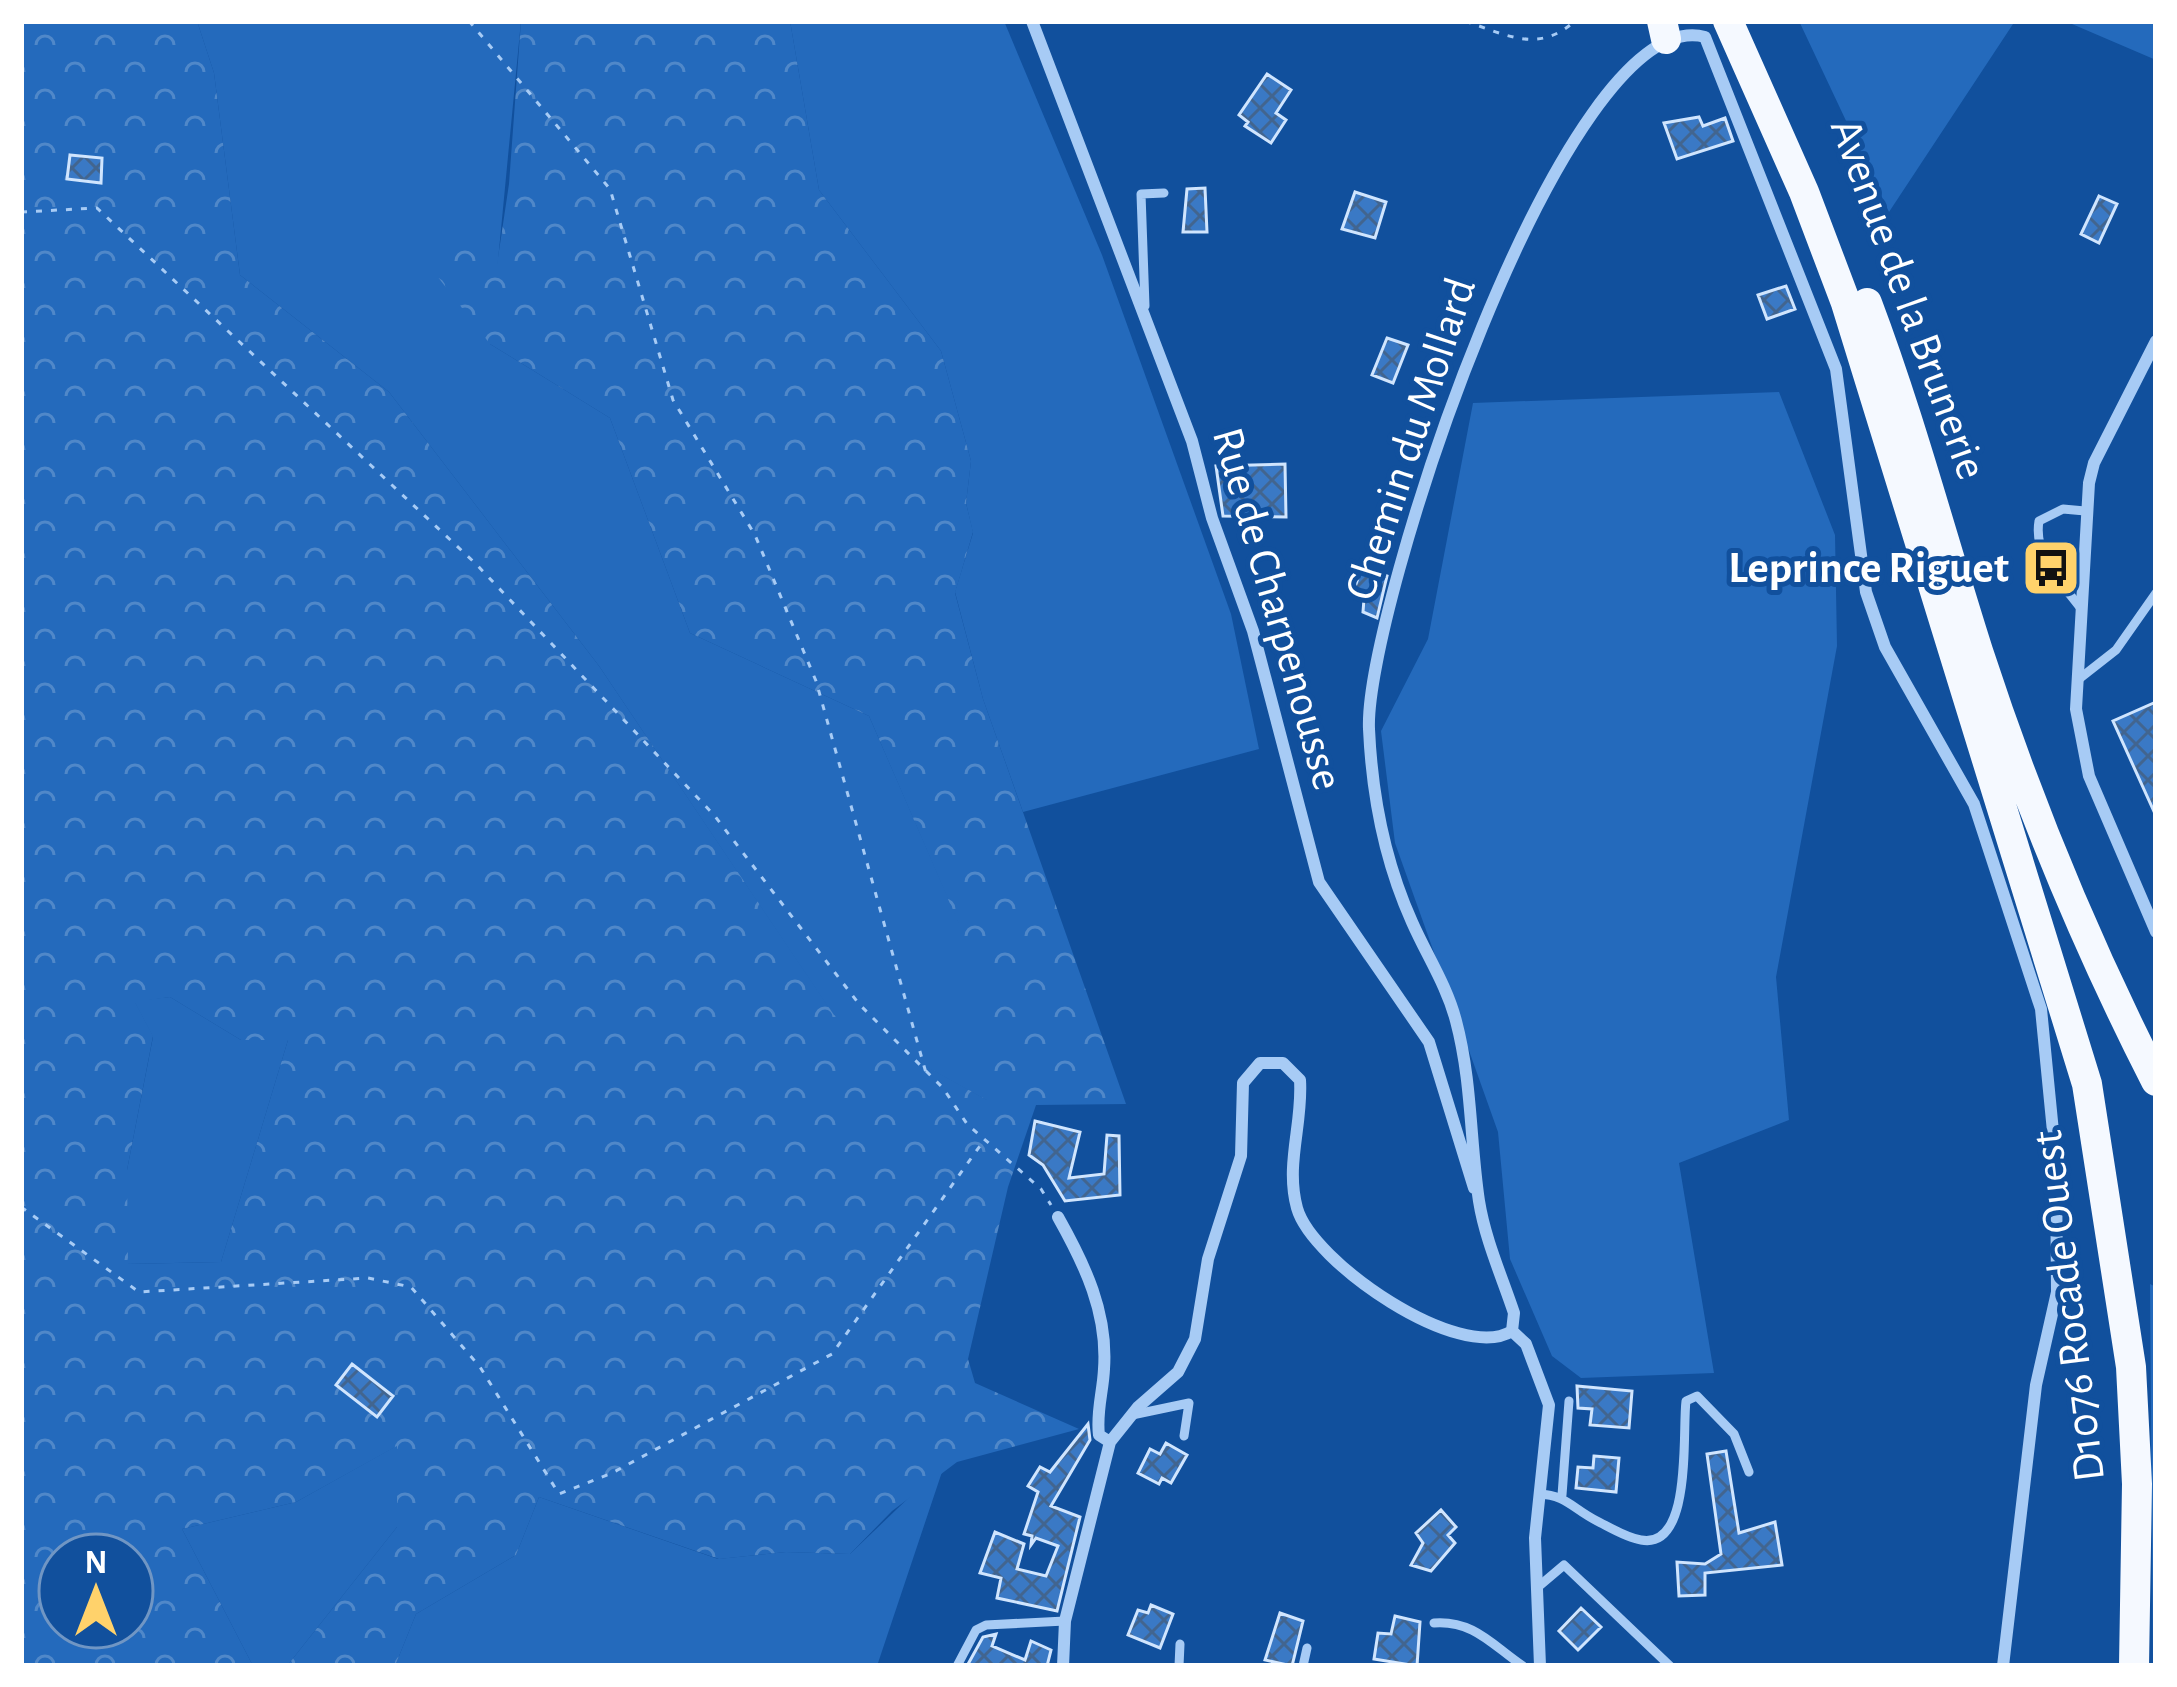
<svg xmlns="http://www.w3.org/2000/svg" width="2177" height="1687" viewBox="0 0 2177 1687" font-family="'Alegreya Sans',sans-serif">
<defs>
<pattern id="forest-crowns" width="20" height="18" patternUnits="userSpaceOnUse" patternTransform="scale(3)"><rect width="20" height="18" fill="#246abc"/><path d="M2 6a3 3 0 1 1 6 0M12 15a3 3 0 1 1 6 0" fill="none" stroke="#5088c9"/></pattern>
<pattern id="building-cross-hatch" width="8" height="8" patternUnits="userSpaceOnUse" patternTransform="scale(3)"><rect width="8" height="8" fill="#3a79c5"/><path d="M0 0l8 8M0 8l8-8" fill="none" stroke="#42658f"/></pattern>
</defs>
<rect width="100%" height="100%" fill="#11509d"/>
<path fill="#246abc" d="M197,21H521L490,344L610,418L690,633L869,716L990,994L988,1101L834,1016L599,666L389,392L240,275L214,73Z
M790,21H1004L1102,255L1231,614L1259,749L1023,812L983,699L955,592L973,533L966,503L971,461L941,351L819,190Z
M1799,21H2015L1889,212Z
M2065,21H2156V60Z
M1779,392L1835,535L1837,646L1776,977L1789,1120L1679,1163L1714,1373L1581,1378L1552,1356L1510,1259L1498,1132L1395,843L1381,731L1428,639L1473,403Z
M170,997L241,1040H288L221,1262L127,1264V1170L153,1037L134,1001Z
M2150,1284L2156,1287V1666H2153Z
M398,1445L397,1527L287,1666H253L182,1529L296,1502Z
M945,1463L877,1666H395L416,1614L516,1555L539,1497L718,1559L786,1552L850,1554Z"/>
<path fill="url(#forest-crowns)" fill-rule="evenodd" d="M21,21H197L214,73L240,275L389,392L599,666L834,1015L987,1100L989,994L869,716L690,633L610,418L490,344L420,254L448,235L496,271L509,184L521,21H790L819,190L941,351L971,461L966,503L973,532L955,593L983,699L1126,1104L1036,1105L1008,1187L968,1359L975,1383L1079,1429L957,1462L892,1511L850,1554L786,1552L719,1559L539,1497L516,1555L416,1614L395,1666H287L397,1527V1446L296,1502L182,1529L253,1666H21ZM170,997L241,1040H288L221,1262L128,1264L127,1170L153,1036L135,1002ZM60,1555H132V1627H60Z"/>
<path fill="url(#building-cross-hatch)" stroke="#d0e5fe" stroke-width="3" d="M1267,74L1291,90L1276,113L1286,120L1271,143L1245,126L1248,122L1239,115Z
M1699,117L1703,126L1725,118L1733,141L1677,159L1664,123Z
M70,155L102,158L101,183L67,179Z
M1205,188L1207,232H1183L1187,189Z
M1355,192L1386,202L1375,238L1342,229Z
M2099,196L2117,204L2099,243L2081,234Z
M1786,286L1795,309L1767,319L1758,295Z
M1387,338L1408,345L1393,383L1372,375Z
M1285,464L1286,517L1223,516L1216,466Z
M1362,567L1387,576L1377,618L1363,612L1364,599L1352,595Z
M2156,702V816L2113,721Z
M1035,1121L1080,1132L1069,1178L1104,1174L1107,1135L1119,1136L1120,1195L1065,1201L1043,1165L1029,1155Z
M352,1364L393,1396L377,1417L336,1385Z
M1577,1386L1632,1391L1629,1428L1590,1425L1592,1409L1578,1408Z
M1088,1424L1090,1440L1051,1506L1080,1517L1057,1611L997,1598L1001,1578L980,1573L995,1532L1024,1544L1017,1569L1046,1576L1058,1546L1036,1538L1031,1545L1032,1536L1024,1534L1038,1492L1028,1486L1040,1467L1050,1472Z
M1166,1443L1187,1455L1171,1483L1162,1478L1159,1484L1138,1473L1150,1449L1160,1454Z
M1726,1451L1739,1533L1775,1522L1782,1565L1705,1573V1595L1679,1596L1677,1562L1705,1564L1721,1554L1707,1454Z
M1594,1456L1619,1458L1616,1492L1576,1488L1578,1467L1593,1468Z
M1441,1510L1456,1527L1448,1535L1455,1543L1431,1571L1411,1565L1423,1543L1416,1533Z
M1151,1605L1173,1614L1160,1648L1128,1635L1138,1610L1148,1613Z
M1581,1608L1601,1627L1578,1650L1559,1631Z
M1280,1613L1303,1621L1292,1666L1265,1660Z
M1395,1616L1420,1622L1417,1666L1374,1659L1378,1633L1391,1634Z
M996,1634L992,1646L1025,1660L1031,1641L1051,1650L1047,1666H967L983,1637Z"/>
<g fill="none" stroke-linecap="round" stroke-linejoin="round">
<path stroke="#a7cbf5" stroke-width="3" stroke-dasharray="6 9" stroke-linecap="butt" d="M469,21L610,189L673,400L755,535L816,681L926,1073
M1465,21C1507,35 1538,54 1575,21
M21,212L97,208L476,564L714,815L859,1004L943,1088L967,1124L1041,1189L1051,1205
M21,1207L139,1292L368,1278L411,1287L480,1367L559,1494L612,1473L832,1354L982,1143"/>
<path stroke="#a7cbf5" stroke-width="9" d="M1145,306L1141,194L1164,193
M2082,610C2062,583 2033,556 2039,521L2063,509L2085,511
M2079,679L2116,650L2156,593
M1132,1415L1189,1403L1184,1436
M1539,1494C1566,1495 1573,1509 1597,1521C1609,1527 1627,1538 1641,1540C1693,1550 1682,1431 1686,1401L1697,1396L1734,1434L1749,1472
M1562,1495L1569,1401
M1538,1587L1564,1565L1670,1666
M1434,1623C1474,1620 1493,1646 1523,1666
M957,1666L976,1630L986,1625L1065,1621
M1179,1666L1180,1644
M1303,1666L1307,1648"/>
<path stroke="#a7cbf5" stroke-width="12" d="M1032,21L1192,441L1212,518L1253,631L1319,882L1429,1042L1474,1188
M2156,341L2094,463L2089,483L2076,709L2089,776L2156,932
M1058,1217C1085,1265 1108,1313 1104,1369C1103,1392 1096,1412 1099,1435L1110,1442
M1512,1331L1526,1344L1549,1405L1535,1538L1540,1666
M1063,1666L1065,1621L1110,1442L1138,1407L1178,1372L1195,1339L1208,1259L1241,1156L1243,1083L1260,1063H1283L1300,1080C1303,1124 1285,1164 1297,1208C1312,1262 1460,1364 1512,1331L1514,1313C1502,1277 1485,1239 1479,1201C1470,1141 1472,1081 1456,1021C1447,986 1427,956 1412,922C1385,862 1372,795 1369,729C1364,616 1564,0 1705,37L1836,369L1866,592L1885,647L1974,804L2041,1009L2056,1162L2057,1292L2036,1385L2003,1666"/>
<path stroke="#f5f9ff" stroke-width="30" d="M1662,21L1666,39
M1728,21L1804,192L1846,303L2087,1084L2131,1367L2137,1484L2134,1666
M1867,303C1910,417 1941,535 1978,651C2026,798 2086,944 2156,1081"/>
</g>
<defs>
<g id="bus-square" transform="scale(3)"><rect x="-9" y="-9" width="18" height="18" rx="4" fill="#ffd26b" stroke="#11509d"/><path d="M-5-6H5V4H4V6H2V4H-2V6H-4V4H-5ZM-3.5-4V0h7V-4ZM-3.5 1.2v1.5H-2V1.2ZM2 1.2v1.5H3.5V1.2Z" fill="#111"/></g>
</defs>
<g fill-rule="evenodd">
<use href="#bus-square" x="2051" y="568"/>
</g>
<g text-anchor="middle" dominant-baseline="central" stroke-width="10" stroke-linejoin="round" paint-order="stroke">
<g font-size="45" fill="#fff" stroke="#11509d">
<text transform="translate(1908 299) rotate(70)">Avenue de la Brunerie</text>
<text transform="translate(1411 439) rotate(-72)">Chemin du Mollard</text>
<text transform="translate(1277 609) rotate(74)">Rue de Charpenousse</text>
<text transform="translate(2069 1306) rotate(-97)">D1076 Rocade Ouest</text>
</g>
<g font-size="45" font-weight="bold" fill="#fff" stroke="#11509d" text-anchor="end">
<text x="2009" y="568">Leprince Riguet</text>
</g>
</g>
<rect width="2177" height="1687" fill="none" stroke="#ffffff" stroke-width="48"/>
<g transform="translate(96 1591)"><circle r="57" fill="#11509d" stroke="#7096c4" stroke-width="3"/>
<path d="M0-9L21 45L0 30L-21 45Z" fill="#ffd26b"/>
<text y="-18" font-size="33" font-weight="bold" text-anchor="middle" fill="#ffffff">N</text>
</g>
</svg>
